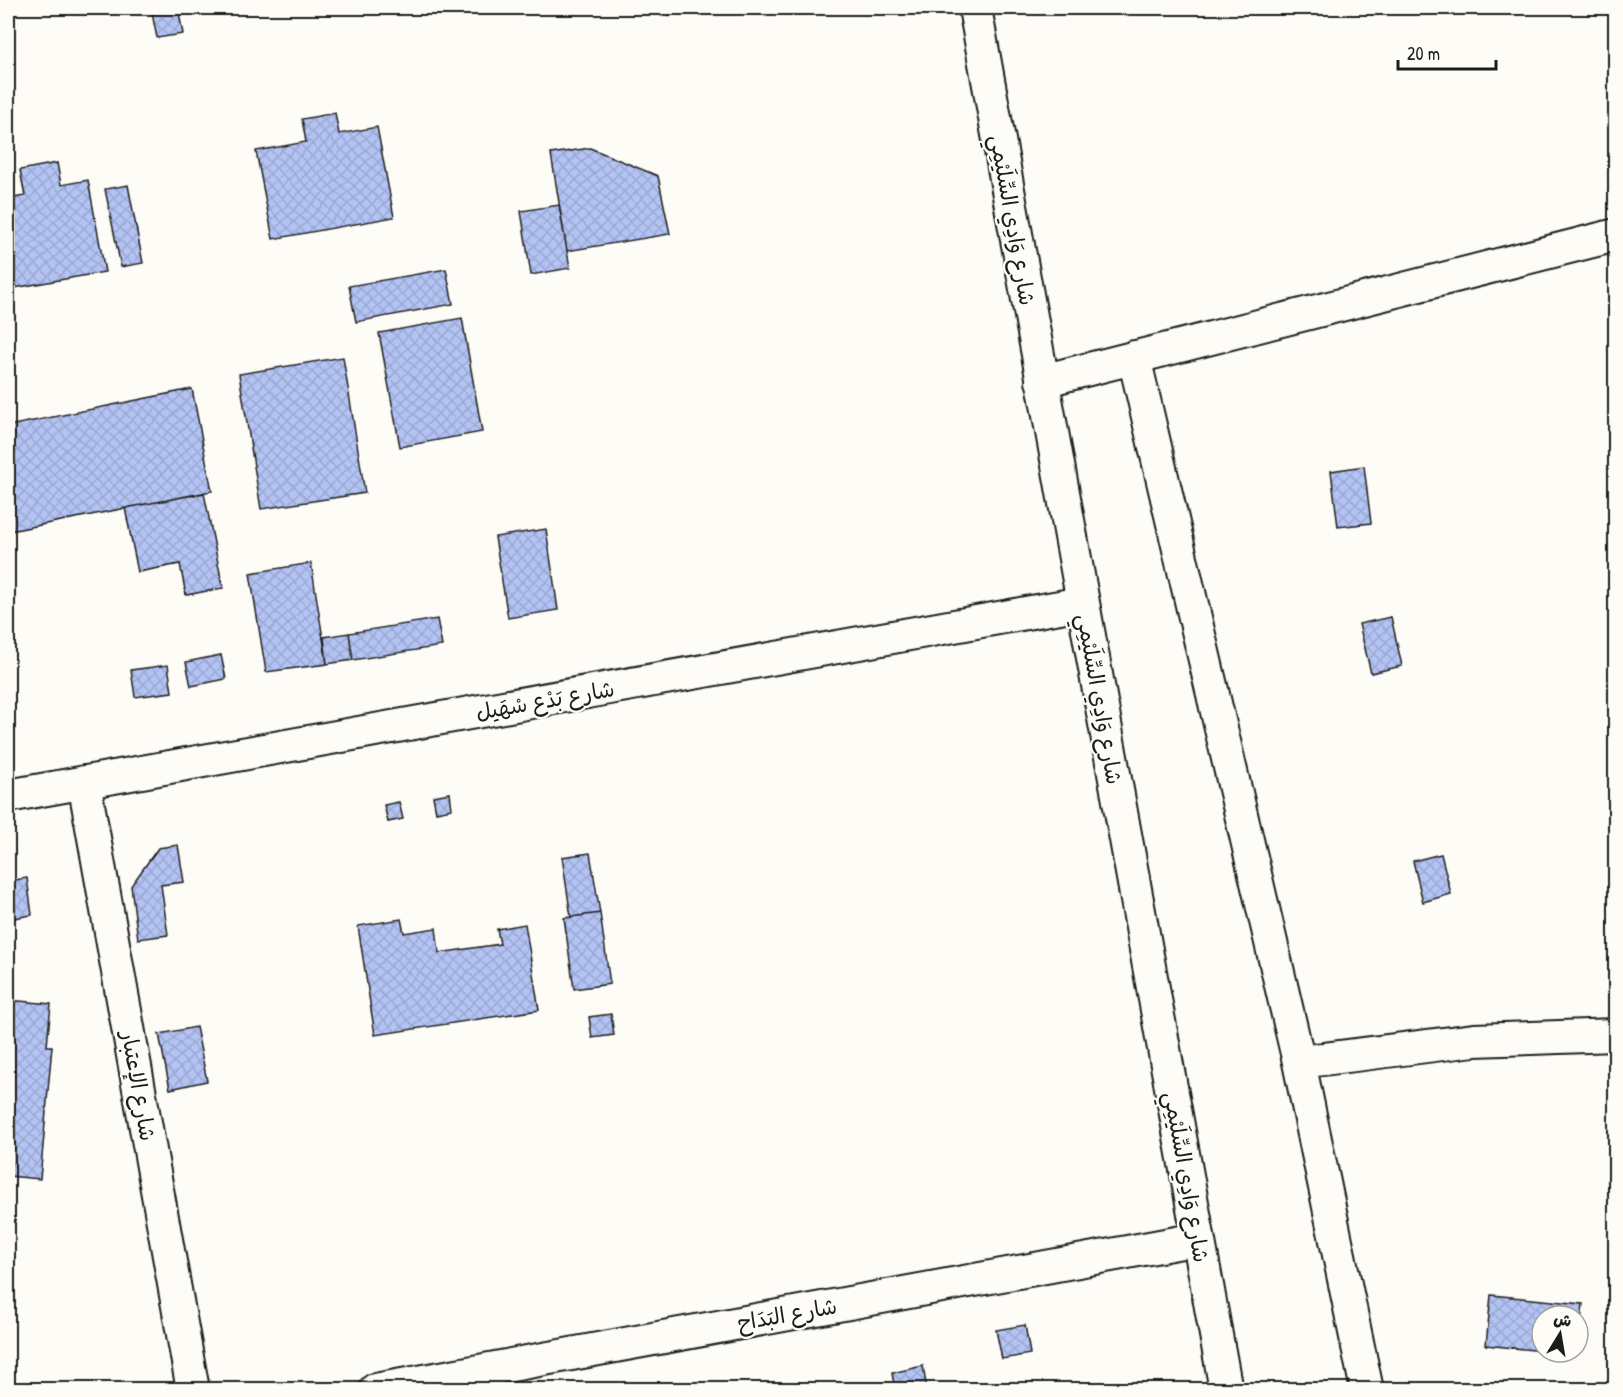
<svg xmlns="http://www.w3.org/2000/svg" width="1623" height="1397" viewBox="0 0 1623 1397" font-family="'Patrick Hand','Playpen Sans Arabic',sans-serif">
<defs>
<pattern id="building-cross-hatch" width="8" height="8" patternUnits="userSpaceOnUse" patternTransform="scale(1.5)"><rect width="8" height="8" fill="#b3c3f3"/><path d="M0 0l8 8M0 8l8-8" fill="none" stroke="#99a7d0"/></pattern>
</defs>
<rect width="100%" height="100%" fill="#fdfcf7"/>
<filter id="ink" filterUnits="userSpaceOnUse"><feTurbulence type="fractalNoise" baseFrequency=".0167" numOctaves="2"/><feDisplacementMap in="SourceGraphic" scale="12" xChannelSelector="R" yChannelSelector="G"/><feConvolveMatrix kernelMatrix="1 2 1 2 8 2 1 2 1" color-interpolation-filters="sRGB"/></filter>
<g filter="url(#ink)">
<path fill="url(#building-cross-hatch)" stroke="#1c1c1c" stroke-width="1.5" d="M151,8H178L183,34L157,38Z
M661,8H678L669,16Z
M335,113L339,134L377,127L394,217L273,239L256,151L306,142L302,119Z
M590,148L658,176L670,234L567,251L551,154Z
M57,163L61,185L88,180L105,272L8,289V199L25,196L20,170Z
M128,185L143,263L121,267L105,189Z
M559,205L570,268L531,275L521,211Z
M446,269L453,304L356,322L349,286Z
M462,318L482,432L400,447L379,333Z
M343,357L365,493L261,509L239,374Z
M192,389L212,491L10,531L8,518V426Z
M1364,466L1371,523L1338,527L1331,471Z
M204,493L223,588L186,595L180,564L138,572L125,508Z
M546,529L558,610L508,618L495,537Z
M311,563L327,664L266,672L250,573Z
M1391,617L1402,666L1371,673L1359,624Z
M437,619L442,646L353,660L349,633Z
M349,633L353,660L327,664L324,637Z
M221,655L226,679L191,686L186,662Z
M168,665L172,692L135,697L131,670Z
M450,793L452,809L436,812L433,796Z
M399,802L403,819L388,822L384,805Z
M178,845L184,882L161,885L168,935L138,939L131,886L158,848Z
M590,853L600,913L571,917L562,857Z
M1441,854L1451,894L1423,902L1413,861Z
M27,878L32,915L8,919V881Z
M600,913L610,984L574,989L564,918Z
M401,919L404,933L436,928L439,953L500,944L497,929L525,924L539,1010L375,1035L358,926Z
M8,1000L51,1004L47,1046H52L40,1179L8,1176Z
M611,1014L614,1035L592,1038L589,1017Z
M196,1027L207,1081L170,1089L159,1034Z
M1491,1295L1583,1304L1578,1349V1316H1542V1351L1486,1345Z
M1025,1325L1030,1354L1002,1359L996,1330Z
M923,1366L927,1390H895L892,1373Z
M1000,1383L1001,1390H967Z"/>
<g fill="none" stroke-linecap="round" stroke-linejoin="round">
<g stroke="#1c1c1c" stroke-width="36">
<path id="minor" d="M975,8L1226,1390
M1134,357L1299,1062L1367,1390
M1042,381L1616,235
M84,782L193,1390
M8,796L1082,603
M1299,1062L1474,1040L1616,1035
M375,1390L1198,1239"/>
</g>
<use href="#minor" stroke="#fdfcf7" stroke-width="32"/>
</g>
</g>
<g text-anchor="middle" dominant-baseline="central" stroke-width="4.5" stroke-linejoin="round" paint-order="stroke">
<g font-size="22" fill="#1c1c1c" stroke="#fdfcf7">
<text transform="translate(1013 220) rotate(80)">شارع وَادِي السِّلَيْمِي</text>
<text transform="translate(1100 699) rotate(80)">شارع وَادِي السِّلَيْمِي</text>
<text transform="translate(545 700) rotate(-10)">شارع بَدْع سْهَيل</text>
<text transform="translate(139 1086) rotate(80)">شارع الإعتبار</text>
<text transform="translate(1187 1177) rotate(80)">شارع وَادِي السِّلَيْمِي</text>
<text transform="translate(787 1314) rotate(-10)">شارع البَدَاح</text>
</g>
</g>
<rect width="1623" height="1397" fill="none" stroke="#fdfcf7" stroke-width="30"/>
<rect x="15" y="15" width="1593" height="1367" fill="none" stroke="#1c1c1c" stroke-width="2" filter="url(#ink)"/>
<g transform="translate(1560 1334) rotate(11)"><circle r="28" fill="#fdfcf7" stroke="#a3a29f" stroke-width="1.5"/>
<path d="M0-4.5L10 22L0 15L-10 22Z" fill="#1c1c1c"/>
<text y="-9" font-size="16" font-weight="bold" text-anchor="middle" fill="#1c1c1c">ش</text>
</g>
<path d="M1398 60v9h98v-9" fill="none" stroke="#1c1c1c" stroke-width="3"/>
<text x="1407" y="60" font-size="18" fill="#1c1c1c" stroke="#fdfcf7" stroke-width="4.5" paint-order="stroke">20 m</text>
</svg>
